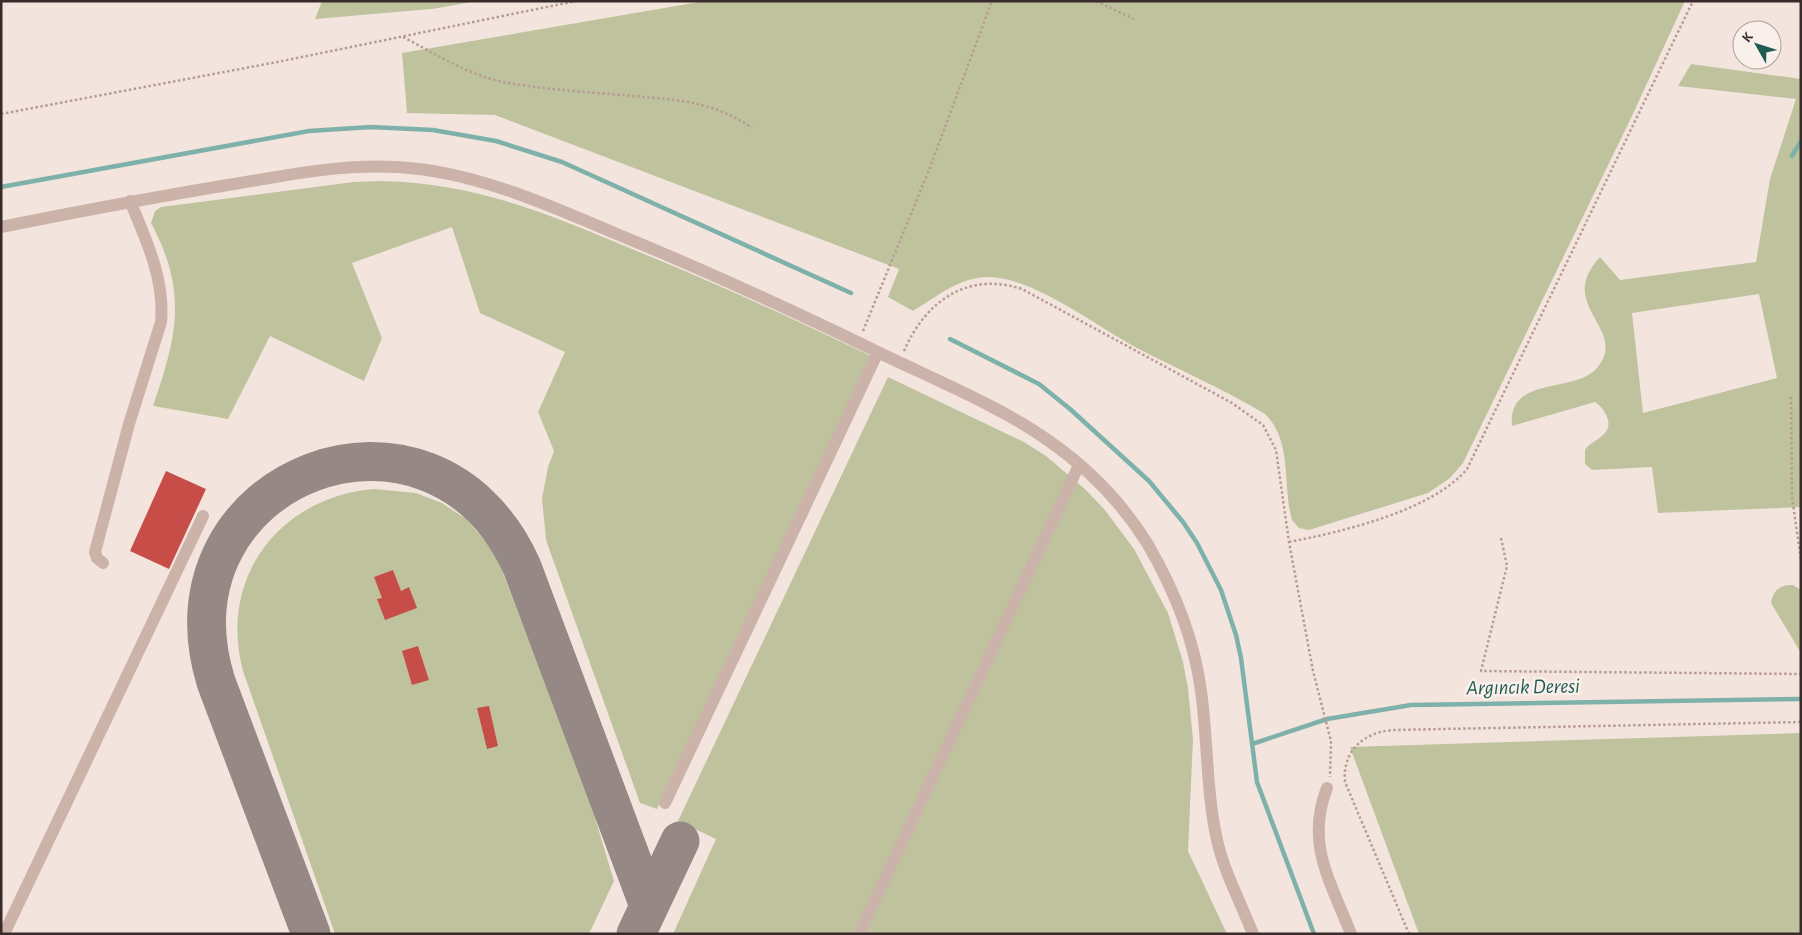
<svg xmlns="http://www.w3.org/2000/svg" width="1802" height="935" viewBox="0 0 1802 935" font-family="'Alegreya Sans',sans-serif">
<rect width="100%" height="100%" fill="#f3e5de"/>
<path fill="#bec39e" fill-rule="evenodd" d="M322,1H477L432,9L315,19Z
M705,1H1685L1631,118L1463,463L1450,478L1428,493L1309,530L1299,528L1292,520C1282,485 1293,441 1265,414C1224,389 1179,370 1137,348C1096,326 1033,277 988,277C960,277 936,297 913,311L888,297L899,269L495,115L407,113L402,53Z
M1691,64L1801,79V507L1658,513L1652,467L1592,470L1585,464V450C1589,443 1597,441 1603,435C1615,425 1605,409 1595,402L1512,426C1507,375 1575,394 1597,368C1630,329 1554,306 1600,257L1620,280L1756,262L1770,179L1796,99L1678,86ZM1759,294L1777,378L1643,413L1632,313Z
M381,181C476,183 546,213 632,249C713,282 792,318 871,356L657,809L640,803L546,540L542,498L548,467L554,451L538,412L565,352L480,313L452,227L352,263L382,338L364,381L270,336L228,419L153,406C177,336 188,292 151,223L155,211L161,207L353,182Z
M888,377L1024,442L1046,456L1086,490L1104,509L1134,549L1168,613L1183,662L1188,688L1193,740L1188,851L1227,934H673L716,839L678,821Z
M374,489L416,493L442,503L466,519L495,552L589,798L614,881L589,934H335L243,671C218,578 279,497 374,489Z
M1793,585L1801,590V653L1771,603C1773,590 1781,584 1793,585Z
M1801,733V934H1419L1350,747Z"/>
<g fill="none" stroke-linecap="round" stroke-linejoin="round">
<path stroke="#7db1a9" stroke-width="4.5" d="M1792,156L1801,141
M1,187L309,131L371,127L433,130L496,141L562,162L851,293
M950,339L1039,384L1070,409L1149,481L1183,522L1197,543L1221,590L1236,635L1241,658L1257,782L1314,934
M1252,744L1327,719L1411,705L1801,699"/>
<path stroke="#968884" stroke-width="39" d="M311,934L216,682C152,476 433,368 522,567L649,906
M636,934L680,841"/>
</g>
<path fill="#c74e48" d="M166,471L206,489L169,569L130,551Z
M393,570L401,591L409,587L417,608L385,620L377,599L382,598L374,577Z
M418,646L429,680L412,685L402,651Z
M489,706L498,746L487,749L477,708Z"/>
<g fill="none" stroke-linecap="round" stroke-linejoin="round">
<path stroke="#b89c94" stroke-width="2.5" stroke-dasharray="2.5 2.5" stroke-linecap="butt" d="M1096,1L1134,19
M403,37C436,54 466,74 503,82C546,90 590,92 633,96C678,100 713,101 752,128
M1,114L272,63L576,1
M863,331L929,170L992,1
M904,351C925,302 967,271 1022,289L1232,403L1263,425L1276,450L1289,542L1313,671L1331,741L1330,777
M1791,397L1792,497L1801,560
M1501,538L1507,566L1481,671L1801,674
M1289,542C1341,532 1432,511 1467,469L1693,1
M1409,934L1345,782C1342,751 1364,732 1393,730L1801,722"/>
<path stroke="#ccb3aa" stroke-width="12" d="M1,227C81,211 160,196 240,183C292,174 344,164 397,167C472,171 544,203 612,232C705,270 796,312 886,356C938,381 1003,408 1049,441C1088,468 1122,503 1147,543C1174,589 1194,637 1201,691C1208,741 1206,790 1217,840C1224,872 1241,903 1253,934
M103,563L97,558L95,552L129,424L161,322C165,279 146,240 130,201
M1327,788C1305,844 1331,882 1351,934
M665,803L878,352
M4,934L203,516
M859,934L1079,465"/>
</g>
<g text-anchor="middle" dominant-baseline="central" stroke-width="5" stroke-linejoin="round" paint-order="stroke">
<g font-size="21" font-style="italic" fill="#1e5b53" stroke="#faf0eb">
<text transform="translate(1523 687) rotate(-1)">Argıncık Deresi</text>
</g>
</g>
<rect width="1802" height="935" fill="none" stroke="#392b29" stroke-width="5"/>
<g transform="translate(1757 45) rotate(309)"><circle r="24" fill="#faf0eb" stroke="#ada19d"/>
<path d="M0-4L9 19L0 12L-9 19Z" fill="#1e5b53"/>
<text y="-8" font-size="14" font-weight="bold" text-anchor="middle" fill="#392b29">K</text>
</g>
</svg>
